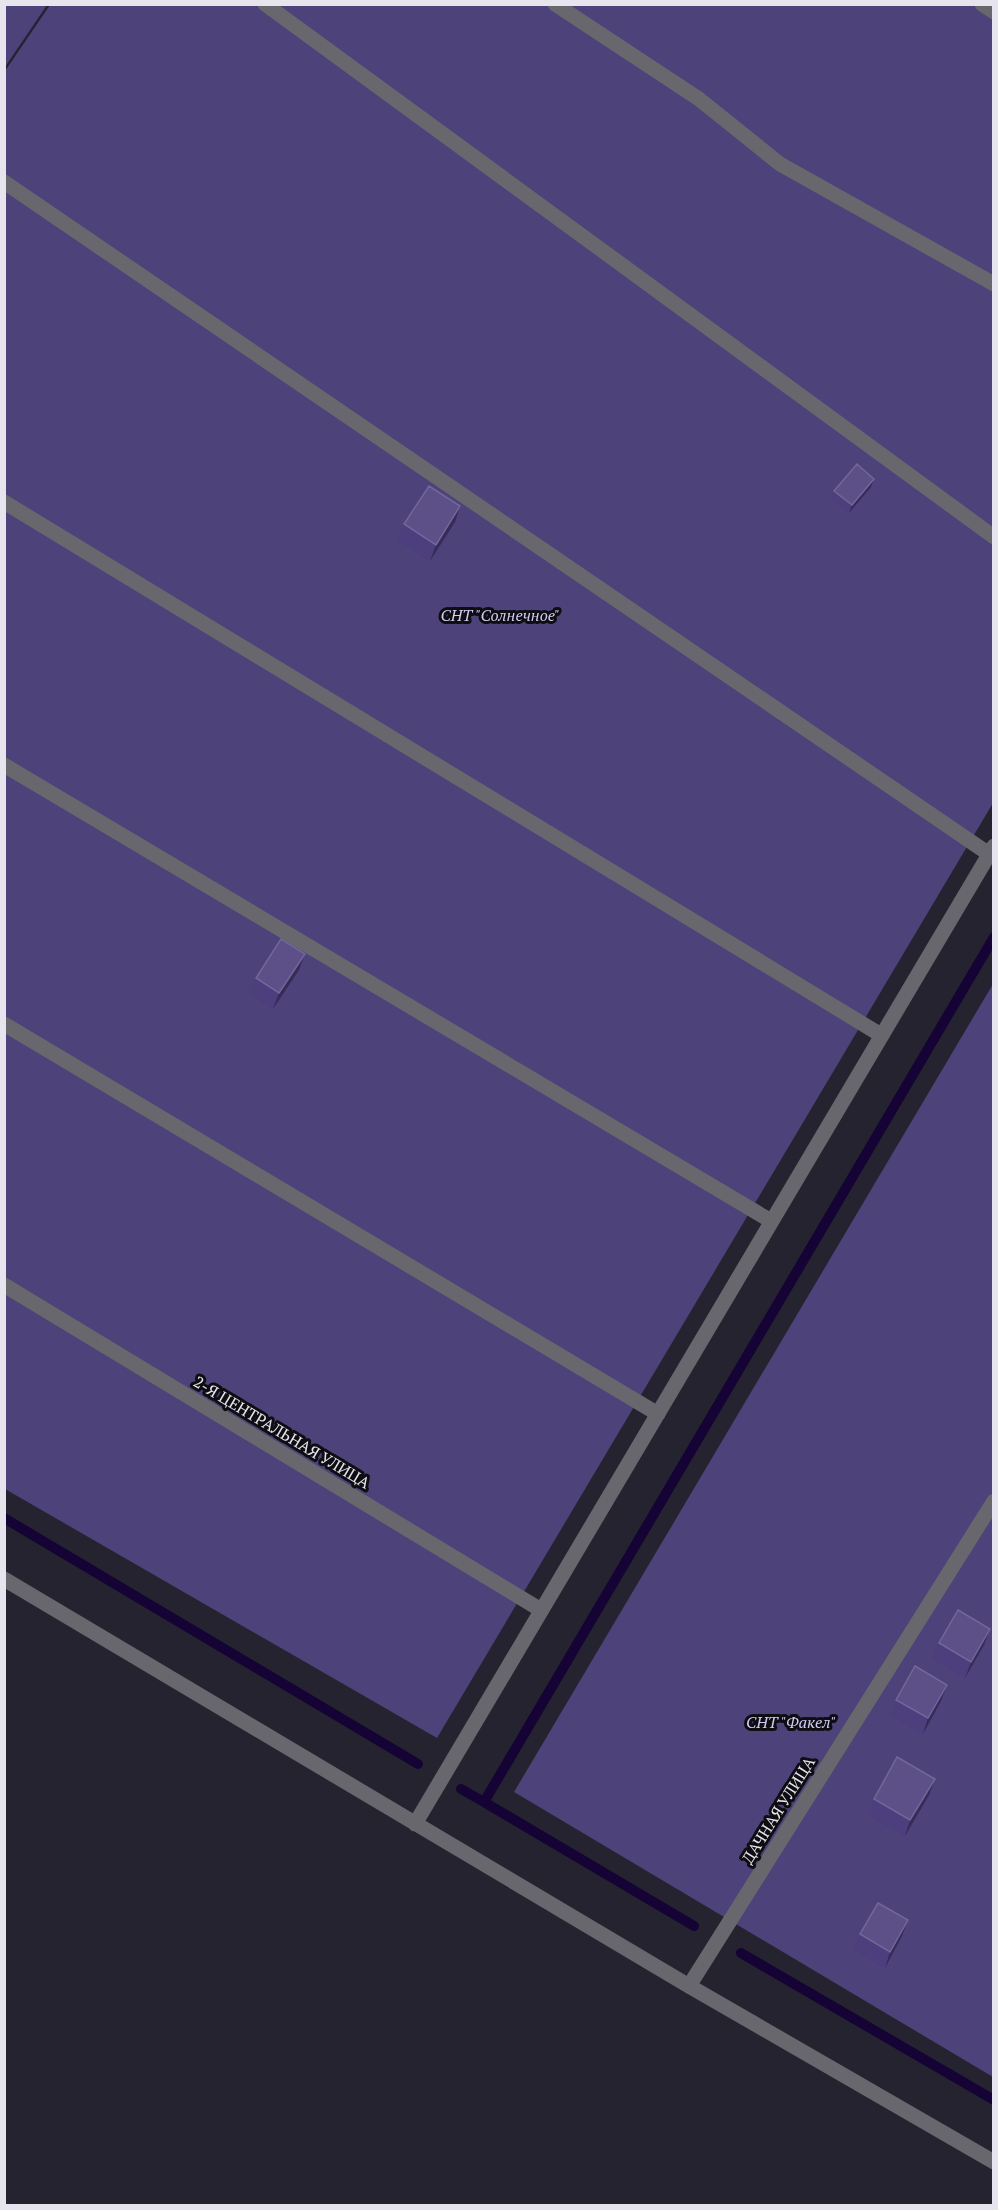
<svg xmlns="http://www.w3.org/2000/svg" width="998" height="2210" viewBox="0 0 998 2210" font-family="'PT Serif',serif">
<rect width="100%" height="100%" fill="#25232f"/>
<path fill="#4d4279" d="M5,4L47,5L5,67L4,5Z
M50,5H993V803L437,1738L5,1489V71Z
M993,984V2077L514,1792Z"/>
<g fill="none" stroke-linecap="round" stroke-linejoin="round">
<path stroke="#140334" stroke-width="10" d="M4,1518L418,1764
M461,1789L484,1802L994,937
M484,1802L694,1926
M741,1953L994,2100"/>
<path stroke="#67676d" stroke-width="15" d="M265,4L994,537
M555,4L699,99L780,164L994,284
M982,4L994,12
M4,182L989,854
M4,502L881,1035
M4,765L771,1221
M4,1024L658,1414
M4,1285L541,1610
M689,1986L994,1501"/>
<path stroke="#67676d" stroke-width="15" d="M4,1579L689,1986L994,2162
M415,1824L994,846"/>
</g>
<path fill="#4d3e7d" d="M871,487L849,513L831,499L834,491Z
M460,506L455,522L430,561L398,540L404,524Z
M305,954L299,970L273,1009L250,994L256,978Z
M990,1629L984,1645L965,1678L933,1659L939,1643Z
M896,1700L941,1701L923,1734L891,1716Z
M935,1779L929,1795L905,1836L868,1815L874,1799Z
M860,1934L902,1936L885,1968L854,1950Z"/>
<path fill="#362b59" d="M874,479L871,487L849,513L852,505Z
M460,506L455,522L430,561L436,545Z
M305,954L299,970L273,1009L279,993Z
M990,1629L984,1645L965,1678L971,1662Z
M947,1685L941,1701L923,1734L928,1718Z
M935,1779L929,1795L905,1836L910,1820Z
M908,1920L902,1936L885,1968L890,1952Z"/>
<path fill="#5d5089" stroke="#726799" stroke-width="1.5" d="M857,464L874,479L852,505L834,491Z
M429,486L460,506L436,545L404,524Z
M281,939L305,954L279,993L256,978Z
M958,1610L990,1629L971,1662L939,1643Z
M915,1666L947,1685L928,1718L896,1700Z
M897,1757L935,1779L910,1820L874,1799Z
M878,1903L908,1920L890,1952L860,1934Z"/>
<g text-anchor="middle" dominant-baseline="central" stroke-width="6" stroke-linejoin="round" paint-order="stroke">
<g font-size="16" font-style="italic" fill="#d0cbf4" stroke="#0e0d12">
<text x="500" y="615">СНТ "Солнечное"</text>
<text x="791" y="1722">СНТ "Факел"</text>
</g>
<g font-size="16" fill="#e6e5ed" stroke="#0e0d12">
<text transform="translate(282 1432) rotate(31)">2-Я ЦЕНТРАЛЬНАЯ УЛИЦА</text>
<text transform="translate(778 1810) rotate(-58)">ДАЧНАЯ УЛИЦА</text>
</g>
</g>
<rect width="998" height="2210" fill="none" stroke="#e6e5ed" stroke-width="12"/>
</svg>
